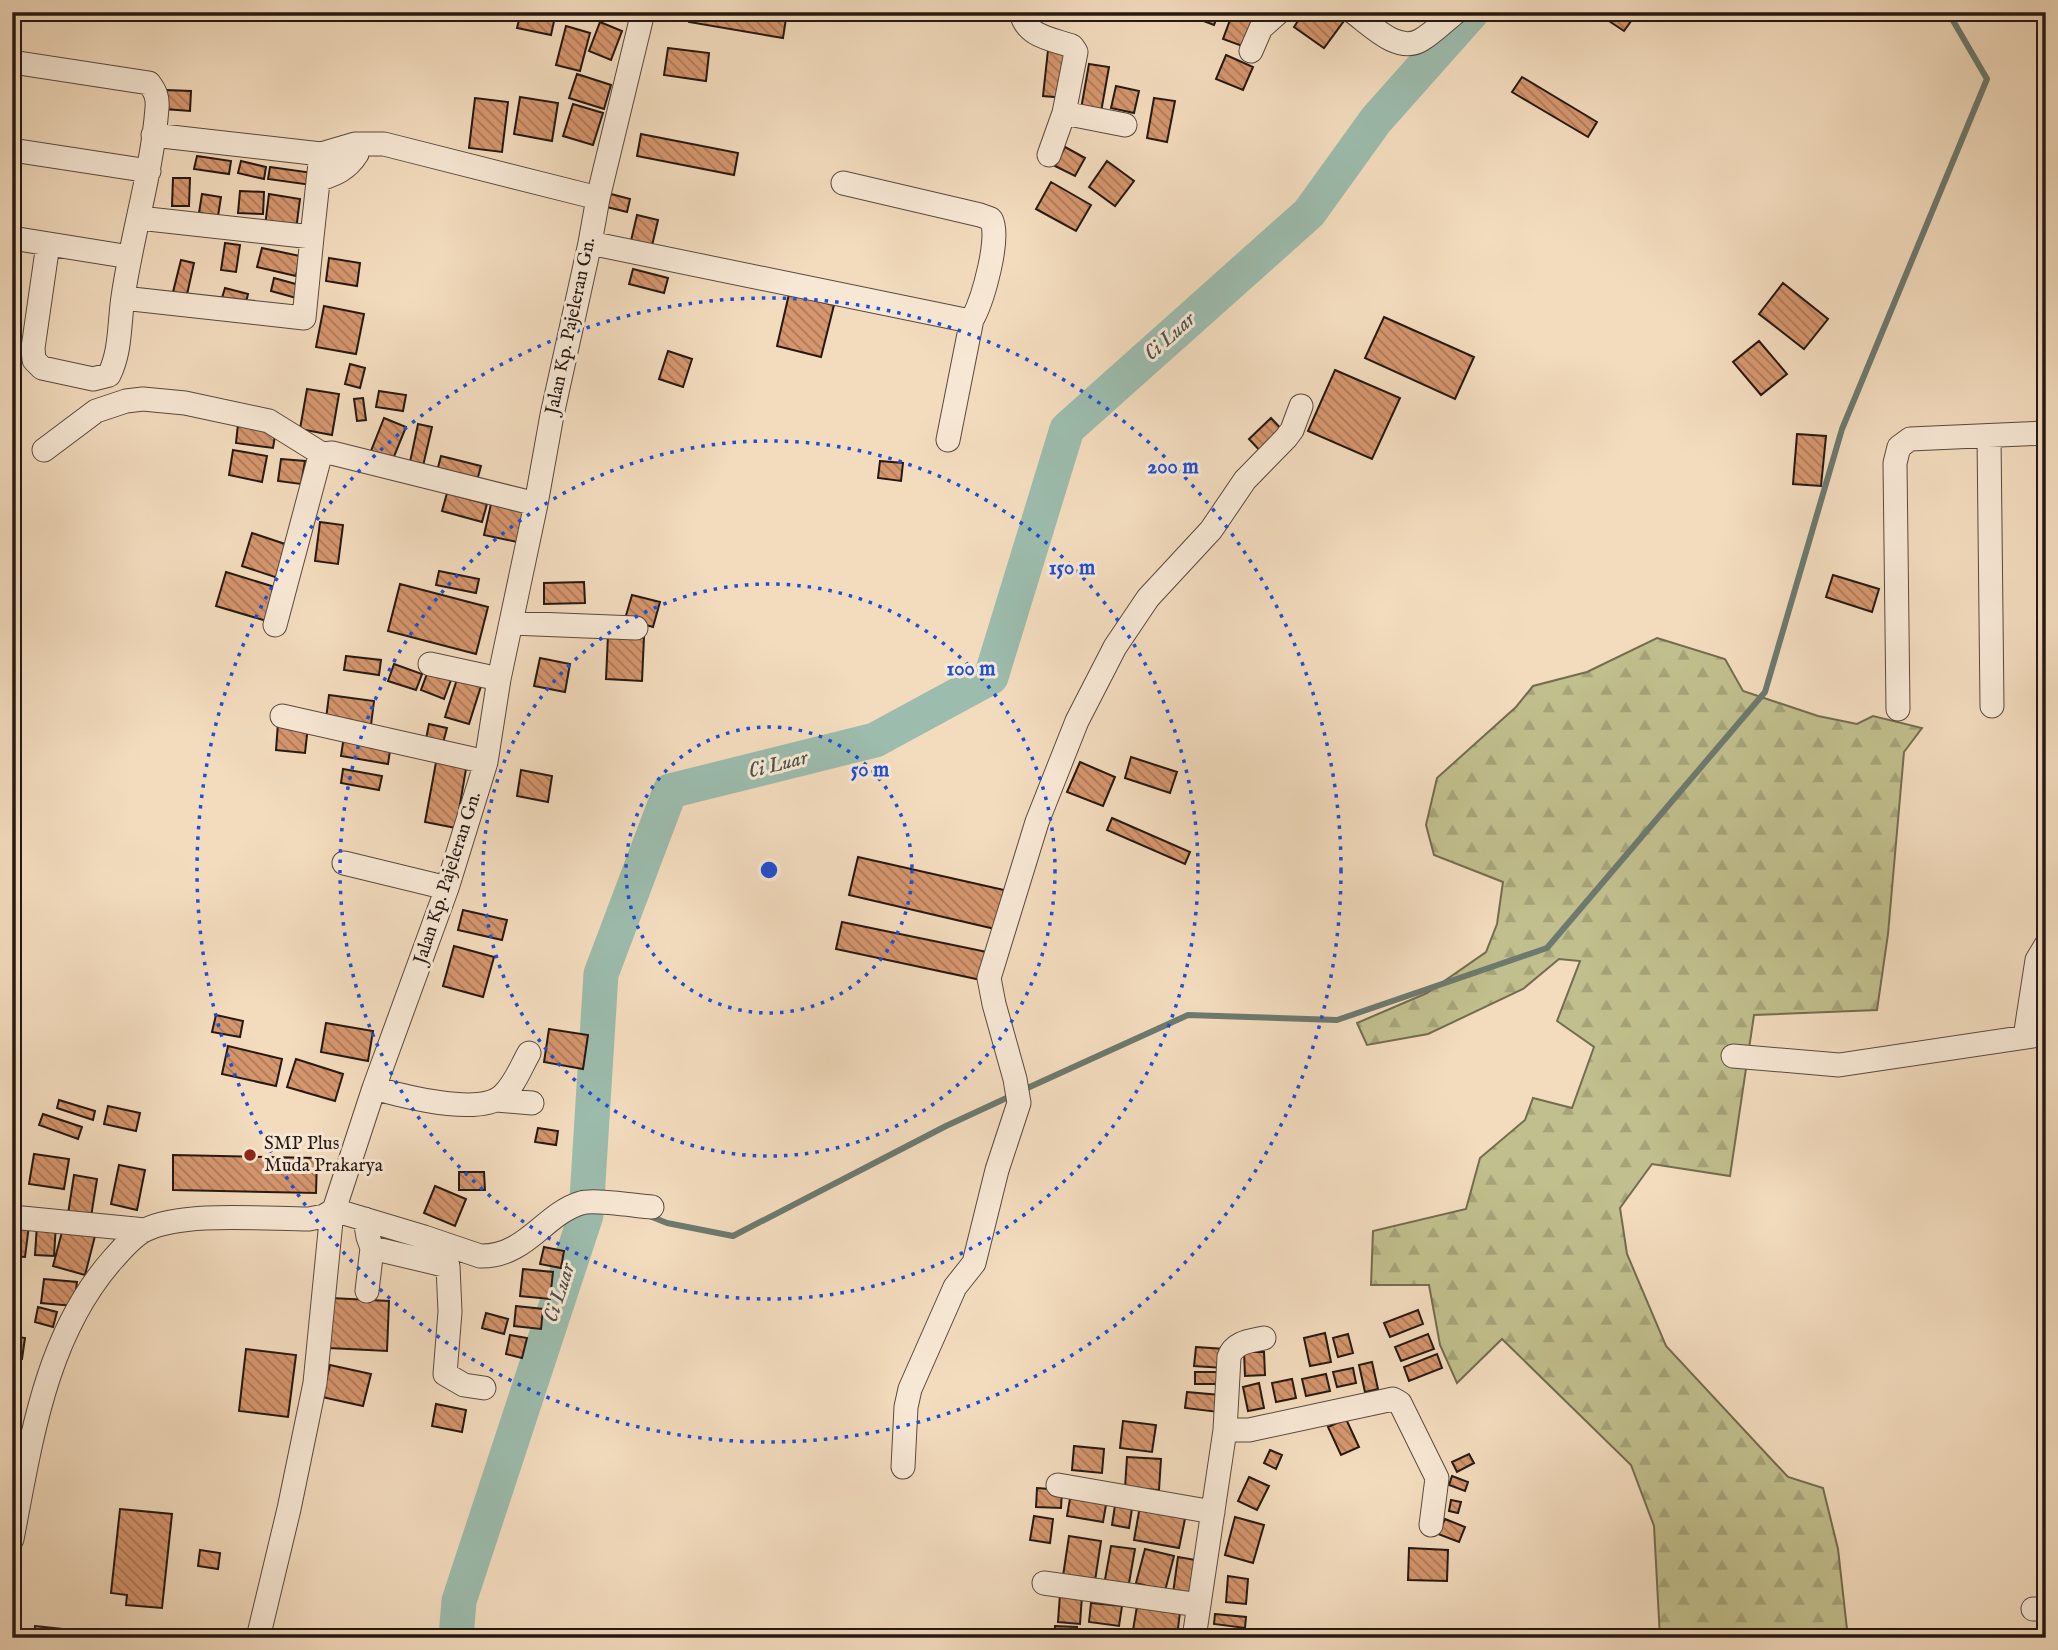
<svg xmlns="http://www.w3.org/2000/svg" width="2058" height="1650" viewBox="0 0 2058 1650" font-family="'IM FELL English',serif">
<defs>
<pattern id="forest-firs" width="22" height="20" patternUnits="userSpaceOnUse" patternTransform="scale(1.75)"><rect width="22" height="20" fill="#c1bf8d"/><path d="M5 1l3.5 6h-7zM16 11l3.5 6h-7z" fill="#a6a379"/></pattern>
<pattern id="building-back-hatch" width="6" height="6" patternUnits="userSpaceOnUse" patternTransform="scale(1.75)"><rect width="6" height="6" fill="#d6966e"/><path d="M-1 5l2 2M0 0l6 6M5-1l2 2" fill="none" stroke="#ad7959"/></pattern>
</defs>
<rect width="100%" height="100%" fill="#f3dcbe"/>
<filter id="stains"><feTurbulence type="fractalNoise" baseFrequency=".00286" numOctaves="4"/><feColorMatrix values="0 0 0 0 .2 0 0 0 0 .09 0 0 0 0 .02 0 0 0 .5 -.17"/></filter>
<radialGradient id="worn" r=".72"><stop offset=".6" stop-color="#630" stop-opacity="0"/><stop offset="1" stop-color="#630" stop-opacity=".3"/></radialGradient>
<path fill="url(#forest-firs)" stroke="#736c50" stroke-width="2" d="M1657,638L1725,659L1743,691L1818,716L1857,724L1873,716L1922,728L1904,752L1888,934L1877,1010L1754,1015L1730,1176L1652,1164L1620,1208L1627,1254L1666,1346L1788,1477L1823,1488L1838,1549L1848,1638H1660L1654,1526L1631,1465L1502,1339L1457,1383L1440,1345L1429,1285H1371L1373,1231L1466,1209L1480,1158L1525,1120L1533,1098L1572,1108L1594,1047L1557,1021L1580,961L1559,959L1523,989L1428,1034L1367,1045L1357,1023L1427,993L1486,952L1497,924L1503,882L1434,855L1426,825L1437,778L1516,707L1533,686L1587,672Z"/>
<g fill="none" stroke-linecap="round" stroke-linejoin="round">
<path stroke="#6c7a6f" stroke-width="6" d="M1023,1090L1188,1015L1337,1020L1547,948L1765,692L1842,429L1987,79L1948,12
M647,1215L667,1223L733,1236L946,1126L1013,1095"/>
<path stroke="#9cbcad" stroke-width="35" d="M456,1638L459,1601L586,1215L601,974L670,791L875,740L991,677L1067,429L1309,213L1376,120L1472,12"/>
</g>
<path fill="url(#building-back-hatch)" stroke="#251813" stroke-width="2" d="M521,12H556L551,35L517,28Z
M690,12H787L783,38L689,22Z
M1180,12H1219L1214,25Z
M1233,12H1241L1256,18L1245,47L1223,39Z
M1304,12H1347L1349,14L1324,48L1294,27Z
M1377,12H1420L1418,21Z
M1611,12H1628L1634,17L1624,31L1606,19Z
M600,22L622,31L611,60L589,51Z
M566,26L590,33L580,71L556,65Z
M668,48L709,53L706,81L664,75Z
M1048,50L1069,52L1065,98L1043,96Z
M1226,55L1253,67L1243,90L1216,79Z
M1089,64L1109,67L1101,112L1081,109Z
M577,74L611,85L604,109L569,98Z
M1522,77L1597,122L1588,137L1512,92Z
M1116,86L1139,91L1134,113L1111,108Z
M165,90L191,91L190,111L164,109Z
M520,97L558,103L552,141L514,134Z
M475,98L508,102L502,152L469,148Z
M1154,98L1175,101L1167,142L1147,138Z
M573,104L603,113L593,145L563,136Z
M641,134L738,153L734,175L637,156Z
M1065,147L1085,158L1075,176L1055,166Z
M197,156L231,161L229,174L194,169Z
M241,161L266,167L264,179L238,173Z
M1107,161L1134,181L1115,206L1089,187Z
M270,167L313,173L311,185L268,179Z
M173,178H190L189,206H172Z
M1051,182L1091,205L1076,231L1036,209Z
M240,191L264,192L263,214L238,213Z
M202,194L221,197L218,216L199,213Z
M269,194L300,199L296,230L265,226Z
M611,194L630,199L627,212L607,207Z
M637,215L658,220L651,250L630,245Z
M225,243L240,245L236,272L221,270Z
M262,248L300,256L296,276L257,267Z
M329,258L360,263L357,286L326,281Z
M181,260L194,263L186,299L172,296Z
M633,269L668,278L664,293L629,284Z
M274,278L303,286L300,299L271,291Z
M1783,283L1828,319L1804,349L1759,314Z
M225,288L248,294L245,307L221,301Z
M789,294L834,305L821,357L777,346Z
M324,306L364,314L356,354L316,347Z
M1384,317L1474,357L1455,399L1365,358Z
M1759,341L1787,374L1761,395L1733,362Z
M668,351L692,359L683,387L659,379Z
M350,364L365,368L360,388L345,384Z
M1335,370L1400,398L1372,459L1308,431Z
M307,389L339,394L332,435L300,429Z
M379,391L406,395L403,411L376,407Z
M363,398L366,420L357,421L354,399Z
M384,418L406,427L393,459L371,451Z
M1271,418L1286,434L1264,455L1249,439Z
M238,424L276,430L273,448L236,443Z
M418,424L432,427L423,466L410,462Z
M1797,434L1826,436L1821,486L1793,484Z
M233,450L267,456L262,482L229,475Z
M441,456L481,466L476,484L436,475Z
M281,459L305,461L301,484L278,481Z
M880,461L903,463L901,481L878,478Z
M447,493L487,504L482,522L442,511Z
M491,504L528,512L522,543L484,535Z
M320,522L343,525L338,564L315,561Z
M252,533L291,546L281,579L242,566Z
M439,571L479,579L476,593L436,585Z
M226,572L281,589L270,622L216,606Z
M1833,575L1879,589L1872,612L1826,597Z
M584,582L585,603L544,604V583Z
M400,584L488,607L476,654L388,631Z
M632,595L660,602L653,627L625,619Z
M608,635L644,637L642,681L606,679Z
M346,656L381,660L379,675L344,670Z
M540,658L570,664L565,692L534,686Z
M394,664L422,674L416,690L388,681Z
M428,671L451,680L444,699L421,690Z
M458,676L482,683L469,724L445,717Z
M329,695L374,701L371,725L326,719Z
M278,723L308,726L305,753L276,750Z
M429,724L447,728L443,743L426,739Z
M344,736L391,744L388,764L341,756Z
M437,757L467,763L456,828L425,822Z
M1131,757L1177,772L1170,793L1125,778Z
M1080,762L1115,777L1103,806L1067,792Z
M343,769L382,776L379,790L341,783Z
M521,770L552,776L548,802L517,796Z
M1112,818L1190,852L1185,864L1107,830Z
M858,857L1004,890L995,929L849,895Z
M463,910L507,920L502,940L458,930Z
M842,922L987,952L981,980L836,949Z
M454,946L494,957L483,997L443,986Z
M216,1015L243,1021L240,1037L212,1032Z
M326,1023L373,1031L368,1061L321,1052Z
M549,1029L588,1035L583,1069L544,1062Z
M228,1046L282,1059L276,1086L222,1074Z
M296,1059L343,1074L335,1101L287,1087Z
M59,1100L95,1111L93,1120L57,1108Z
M108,1106L140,1113L136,1131L104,1124Z
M43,1114L82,1127L78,1139L39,1125Z
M538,1128L558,1131L556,1145L535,1142Z
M34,1154L69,1159L64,1189L29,1184Z
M173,1155L317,1158L316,1193L173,1190Z
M119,1165L145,1170L137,1210L111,1204Z
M459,1172H484L485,1190H459Z
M74,1175L97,1179L91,1217L68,1214Z
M435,1186L466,1199L455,1226L424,1213Z
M18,1223L29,1225L25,1257L15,1256Z
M37,1224L56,1225L54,1256L35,1255Z
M63,1228L95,1236L85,1275L53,1266Z
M544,1247L564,1251L561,1268L540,1264Z
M523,1269L553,1272L550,1299L520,1296Z
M44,1279L77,1282L74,1306L41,1303Z
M331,1298L389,1301L387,1351L329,1348Z
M516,1306L543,1309L541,1329L514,1326Z
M38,1307L57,1312L53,1327L35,1322Z
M1418,1310L1423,1324L1390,1337L1384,1323Z
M486,1313L508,1319L504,1334L482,1328Z
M1325,1333L1331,1362L1310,1366L1304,1338Z
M1348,1334L1353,1353L1338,1357L1333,1338Z
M1428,1334L1434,1349L1401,1361L1395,1347Z
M510,1335L527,1338L522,1358L506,1354Z
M12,1336L25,1338L22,1359L12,1358Z
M1196,1347L1225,1349L1224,1368L1194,1366Z
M246,1349L296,1355L288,1417L239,1411Z
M1244,1352H1264L1265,1375L1245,1376Z
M1437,1354L1442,1368L1409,1381L1404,1367Z
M1372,1362L1378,1389L1365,1392L1359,1365Z
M330,1365L371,1374L363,1406L322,1397Z
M1353,1368L1356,1383L1337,1387L1333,1372Z
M1195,1372H1223L1222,1384H1195Z
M1326,1374L1330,1391L1306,1396L1302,1379Z
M1292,1379L1296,1398L1276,1402L1272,1383Z
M1259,1383L1264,1408L1248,1411L1243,1387Z
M1187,1392L1220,1395L1218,1412L1185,1408Z
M436,1404L466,1410L462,1432L432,1426Z
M1346,1419L1359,1447L1341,1455L1328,1427Z
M1123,1421L1156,1425L1152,1452L1120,1448Z
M1074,1446L1104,1449L1102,1473L1072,1470Z
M1270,1450L1282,1455L1276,1469L1264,1463Z
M1469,1454L1474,1463L1457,1472L1452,1462Z
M1127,1457L1161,1459L1159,1490L1125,1488Z
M1452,1476L1468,1482L1465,1491L1449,1485Z
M1249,1477L1269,1486L1257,1510L1238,1501Z
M1037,1488L1062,1490L1061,1508L1036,1507Z
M1071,1493L1107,1499L1103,1522L1067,1516Z
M1116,1499L1133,1502L1129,1528L1112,1525Z
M1451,1500L1461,1502L1458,1513L1449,1511Z
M1140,1506L1186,1514L1179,1548L1134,1540Z
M120,1509L172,1514L162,1608L126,1605L127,1595L111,1593Z
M1034,1516L1053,1519L1050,1543L1030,1540Z
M1235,1517L1264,1525L1253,1563L1225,1555Z
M1445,1519L1465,1527L1459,1542L1438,1534Z
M1069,1536L1101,1541L1095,1581L1063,1576Z
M1111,1546L1135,1549L1128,1589L1104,1585Z
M1409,1548L1448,1550L1447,1581L1408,1580Z
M1145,1549L1174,1556L1165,1591L1136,1583Z
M200,1550L220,1553L218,1569L198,1566Z
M1178,1557L1196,1560L1191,1595L1173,1593Z
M1228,1576L1248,1579L1246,1604L1226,1602Z
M1060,1594L1082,1596L1080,1624L1058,1622Z
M1091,1603L1122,1606L1119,1626L1089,1622Z
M1137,1606L1180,1612L1177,1636L1133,1630Z
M1215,1614L1246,1617L1245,1628L1214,1624Z
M35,1626L71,1630L70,1638H34Z
M1055,1626L1077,1627L1076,1638H1054Z"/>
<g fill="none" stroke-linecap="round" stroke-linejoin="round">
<g stroke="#58493e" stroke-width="25">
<path id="street" d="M1021,12C1026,37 1052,39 1072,46L1076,52L1064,113L1049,155
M1353,12C1371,25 1398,54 1421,40C1433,33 1445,21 1456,12
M1251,51L1261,28L1279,12
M12,62L149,83C155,91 158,97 157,108C152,172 132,234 123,297C119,324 121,351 109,375L93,379L42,368L34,360L33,348L48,244
M1064,113L1125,125
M153,135L321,154L355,144H384L598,198
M12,150L149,171
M318,180C335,174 347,170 357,154L355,144
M139,218L312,237L321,154
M12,238L130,257
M590,243L965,320L973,318C983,299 1001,237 991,219L980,215L843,183
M123,298L304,318L312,237
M1989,436L1992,706
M948,440L972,319
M44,450L96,411L126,401L143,399L185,403L269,421L322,454
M511,623L636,628
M275,625L319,460L322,454L332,453L536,504
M430,664L499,679
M1898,709L1895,463L1899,447L1910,439L2046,433
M282,716L486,762
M344,863L447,888
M2025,1037L2037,960L2046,945
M1733,1056L1839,1065L2046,1034
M374,1088C402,1096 480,1117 503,1095C515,1084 521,1067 529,1053
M497,1100L532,1103
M334,1210L424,1237L480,1256C526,1257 544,1214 581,1203C593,1199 637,1206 652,1207
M12,1217L145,1230
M365,1219L368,1237L372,1248L448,1266L450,1312L445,1374L464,1385L484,1388
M367,1291L372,1248
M1225,1430H1249L1393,1399L1400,1403L1437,1478L1431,1525
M903,1467L906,1407L910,1389L955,1287L974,1263L997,1170L1019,1103L1015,1079L994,1004L989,978L1037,822L1077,721L1115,647L1148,598L1211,530L1245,480L1286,438L1292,430L1301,406
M1058,1485L1213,1512
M12,1539C31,1442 45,1335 114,1258C123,1248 133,1236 145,1230C183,1211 265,1219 309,1219L324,1216L334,1210L374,1088L447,888L486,762L499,679L536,504L552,415L590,243L598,198L643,12
M1044,1583L1199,1605
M2033,1609H2046
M258,1638L289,1509L315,1383L332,1211
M1194,1638L1225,1430L1229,1357C1234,1342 1250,1341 1264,1338"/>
</g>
<use href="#street" stroke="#f7e8d5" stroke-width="23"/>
</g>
<g fill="none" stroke="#1d4ed8" stroke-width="3.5" stroke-dasharray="3.5 7">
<circle cx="769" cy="870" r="143"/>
<circle cx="769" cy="870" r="286"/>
<circle cx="769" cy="870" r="429"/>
<circle cx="769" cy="870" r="572"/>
</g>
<circle fill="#8f2418" stroke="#f7e8d5" stroke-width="2.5" cx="250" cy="1155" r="7"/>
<g text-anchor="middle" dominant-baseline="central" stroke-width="6" stroke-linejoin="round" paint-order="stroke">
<g font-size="19" fill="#251813" stroke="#f7e8d5">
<text transform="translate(571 326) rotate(-78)">Jalan Kp. Pajeleran Gn.</text>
<text transform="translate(448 878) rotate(-72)">Jalan Kp. Pajeleran Gn.</text>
</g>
<g font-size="19" fill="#251813" stroke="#f7e8d5" text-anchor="start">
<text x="264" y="1144">SMP Plus<tspan x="264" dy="22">Muda Prakarya</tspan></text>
</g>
<g font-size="21" font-style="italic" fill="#4f5149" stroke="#f7e8d5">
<text transform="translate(1170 337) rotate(-42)">Ci Luar</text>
<text transform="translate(778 765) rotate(-14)">Ci Luar</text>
<text transform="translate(560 1293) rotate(-72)">Ci Luar</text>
</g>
</g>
<circle cx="769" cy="870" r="10" fill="#1d4ed8" stroke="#f7e8d5" stroke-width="3.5"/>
<g font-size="21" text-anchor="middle" font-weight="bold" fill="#1d4ed8" stroke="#f7e8d5" stroke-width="6" stroke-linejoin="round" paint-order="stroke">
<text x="1173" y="473">200 m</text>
<text x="1072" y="574">150 m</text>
<text x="971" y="675">100 m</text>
<text x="870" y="776">50 m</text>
</g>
<rect width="2058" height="1650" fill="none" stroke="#f3dcbe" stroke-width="42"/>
<rect x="14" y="14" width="2030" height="1622" fill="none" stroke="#251813" stroke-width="3.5"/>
<rect x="21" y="21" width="2016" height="1608" fill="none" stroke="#251813" stroke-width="2"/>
<rect width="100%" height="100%" filter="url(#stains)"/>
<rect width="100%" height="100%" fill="url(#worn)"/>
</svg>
